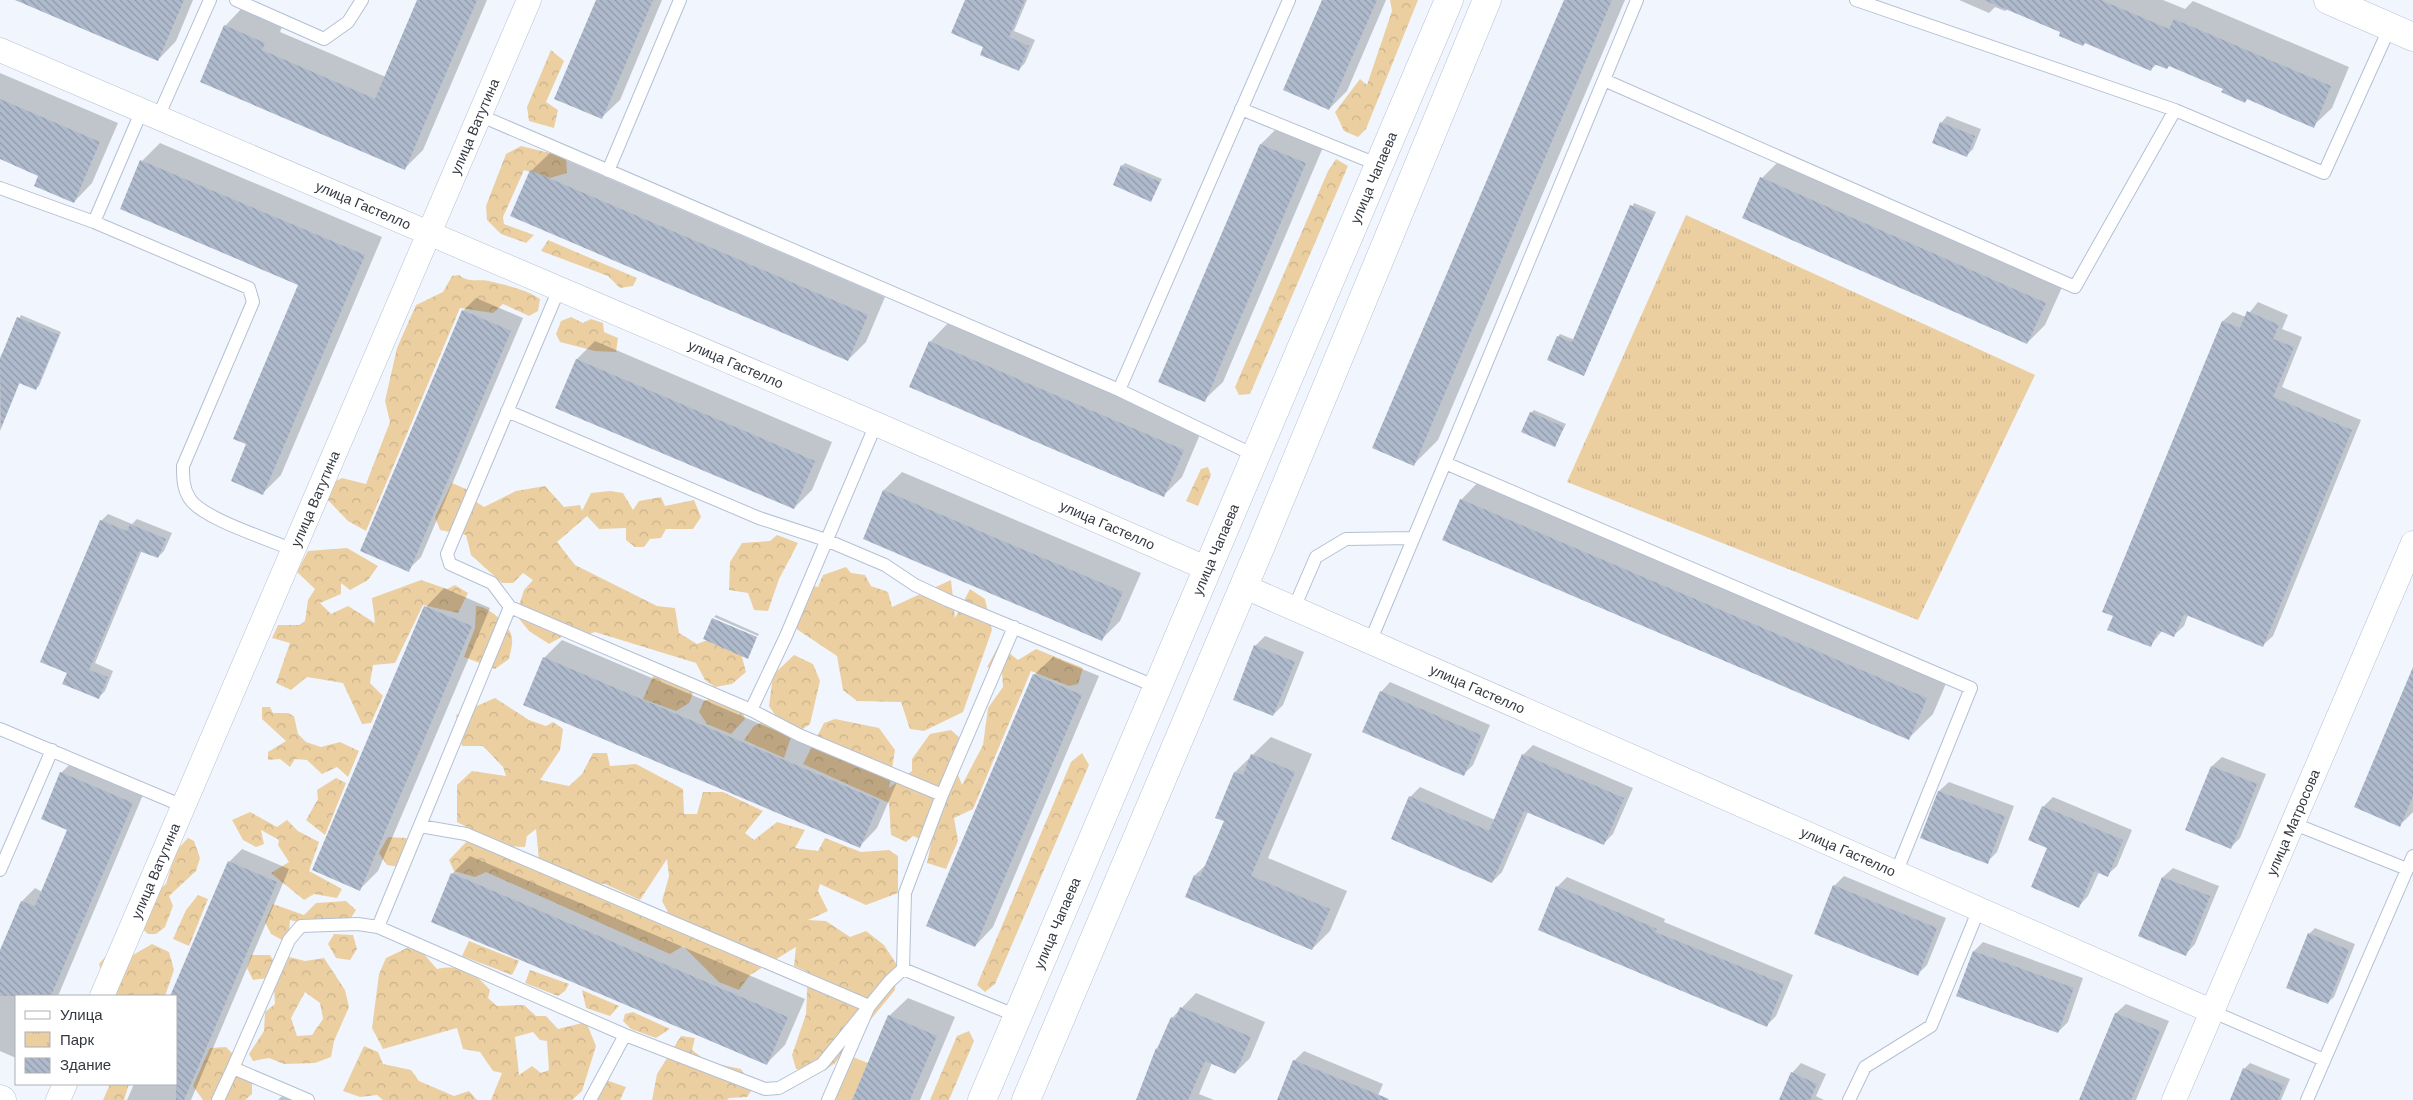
<svg xmlns="http://www.w3.org/2000/svg" width="2413" height="1100" viewBox="0 0 2413 1100" font-family="Arial,sans-serif">
<defs>
<pattern id="forest-crowns" width="20" height="18" patternUnits="userSpaceOnUse" patternTransform="scale(1.25)"><rect width="20" height="18" fill="#ebcfa1"/><path d="M2 6a3 3 0 1 1 6 0M12 15a3 3 0 1 1 6 0" fill="none" stroke="#cab28c"/></pattern>
<pattern id="park-tufts" width="24" height="20" patternUnits="userSpaceOnUse" patternTransform="scale(1.25)"><rect width="24" height="20" fill="#ebcfa1"/><path d="M3 7l-1-3M5 7V3M7 7l1-3M15 17l-1-3M17 17v-4M19 17l1-3" fill="none" stroke="#cab28c"/></pattern>
<pattern id="building-back-hatch" width="6" height="6" patternUnits="userSpaceOnUse" patternTransform="scale(1.25)"><rect width="6" height="6" fill="#afbbcd"/><path d="M-1 5l2 2M0 0l6 6M5-1l2 2" fill="none" stroke="#8f99a8"/></pattern>
</defs>
<rect width="100%" height="100%" fill="#f1f6fe"/>
<path fill="#ebcfa1" d="M853,1057L868,1063L852,1100H834Z"/>
<path fill="url(#forest-crowns)" fill-rule="evenodd" d="M1390,0H1418L1366,129L1358,137L1344,131L1335,112L1360,79L1367,85L1392,11Z
M551,50L564,61L546,102L558,110L554,128L529,121L527,107Z
M521,146L566,157L567,173L550,178L524,170L503,217L504,224L534,235L526,243L501,234L487,220L486,206L506,154Z
M1336,159L1348,166L1250,394L1239,395L1235,387L1328,171Z
M548,240L637,278L633,286L620,288L608,276L541,251Z
M459,275C469,283 477,279 489,281C505,285 526,289 540,299L538,311L529,316L503,304L493,313L460,308L366,531L348,521L326,498L332,483L342,478L366,484L390,422L385,401L397,348L416,305L443,292L452,276Z
M571,317L583,323L591,319L603,323L604,332L618,338L616,352L595,351L560,342L556,334L561,321Z
M1208,467L1211,475L1198,506L1186,501L1201,469Z
M452,483L480,495L475,501L484,507L516,491L545,486L564,507L580,505L582,511L591,493L610,491L623,493L633,510L639,501L661,497L665,506L694,500L701,517L693,529H666L661,538L650,539L644,547H635L626,540V528L599,529L587,516L557,542L575,565L657,606L675,608L679,633L697,644L715,637L741,653L746,672L732,684L715,687L705,680L696,663L595,632L578,638L565,635L549,644L529,631L516,615L524,590L533,580L523,573L513,583H502L471,555L466,535L440,530L435,517Z
M777,535L798,543L779,579L768,611L754,610L748,593L729,590L730,562L742,543L770,541Z
M347,548L378,566L368,580L350,590L341,583V594L320,603L331,614L348,606L375,623L372,598L421,580L447,589L455,585L468,593L458,613L423,605L395,663L373,665L370,683L383,696L371,723L362,724L343,683L307,677L291,690L276,683L290,643L272,638L278,625H299L305,621L308,600L315,589L297,572L308,551Z
M846,567L851,573L865,575L871,586L888,592L892,607L951,580L955,618L970,589L985,599L992,630L963,712L924,731L910,729L901,702L857,701L843,690L837,656L786,622L805,584L818,587L823,575Z
M476,606C488,606 512,626 512,639C513,645 510,653 509,659L495,669L464,657L475,628Z
M999,645L1018,660L1036,649L1083,668L1078,684L1069,686L1031,671L973,809L954,818L958,841L946,869L927,863L931,844L913,836L906,842L891,835L889,803L803,764L824,723L835,719L879,728L895,750L889,788L912,771V759L930,734L951,730L959,737L952,759L962,785L983,745L988,708L1003,687L1002,672L987,667Z
M794,655L813,664L820,681L810,724L791,737L784,758L744,740L754,726L776,716L769,706L773,675Z
M654,674L694,691L689,703L676,711L643,699Z
M720,694L740,702L745,719L731,734L707,724L699,712L704,701Z
M495,698L529,720L546,726L553,722L563,729L560,750L540,780L569,786L582,774L593,753H607L610,766L636,764L683,789L684,814H697L703,792H723L763,811L745,833L754,840L777,822L805,830L795,848L818,851L825,838L861,852L889,850L898,856V893L866,905L820,884L818,891L828,911L808,920L826,921L850,937L866,931L884,945L897,965L895,990L835,1063L824,1071L796,1069L792,1055L806,1014L808,972L794,966L796,947L750,975L739,990L719,982L683,946L670,954L486,872L475,877L454,871L449,860L467,841L677,929L662,901L669,876L667,859L640,900L605,884L588,883L539,861L536,829L527,836L525,847L503,846L457,822V785L472,771L506,776L503,767L483,746H462L456,715Z
M262,707H270L273,713H288L294,716L298,734L306,742L321,747L340,742L359,751L348,777L337,767L322,774L307,760L295,759L290,767L280,759L268,760V752L286,741L262,719Z
M1082,753L1089,765L995,984L985,992L977,985L1071,762Z
M336,778L346,783L325,835L306,820L318,799L317,790Z
M250,812L277,827L287,820L298,831L319,842L309,871L342,889L337,898L314,894L304,900L271,873L289,862L278,845L279,840L261,830L264,844L256,847L243,840L232,820Z
M388,837L406,838L414,849L399,867L387,865L379,853Z
M188,838L194,841L200,858L196,871L169,896L173,906L165,927L156,934H148L137,924L150,896L166,884L176,851Z
M198,895L208,899L189,946L173,939L186,910Z
M346,901L356,910L345,927L322,928L290,920L289,932L282,940L271,934L265,922L273,904L304,915L316,903Z
M334,934L353,935L357,949L350,960L336,958L328,944Z
M469,941L519,961L512,975L462,956Z
M152,944L169,952L174,970L165,996H114L103,977L99,964L111,950L124,960Z
M407,948L422,952L437,969C463,964 473,972 490,990L488,998L497,1006L524,1005L536,1016H546L558,1029L586,1022L596,1046L582,1091L572,1100H491L502,1073L493,1071L480,1052L463,1049L457,1028L383,1049L372,1028L379,974L386,958ZM533,1032L540,1040L547,1041L549,1070L541,1073L532,1066L519,1075L515,1037Z
M251,955H270L275,963L268,978L253,980L247,968Z
M289,957L305,961L324,958L345,990L349,1007L334,1041L331,1057L315,1063L284,1064L269,1058L253,1061L249,1054L264,1031L265,1012L275,1004L274,989ZM305,992L320,1003L323,1019L312,1035L297,1036L291,1018Z
M530,970L569,984L565,991L558,996L525,983Z
M582,990L619,1006L610,1016L586,1008Z
M633,1012L670,1029L656,1038L631,1029L623,1021L625,1014Z
M969,1031L974,1041L949,1100H930L957,1036Z
M681,1036L695,1038L692,1050L708,1062L741,1069L753,1088L747,1097L729,1098L727,1100H652L657,1074Z
M364,1046L378,1052L383,1064L411,1070L419,1081L454,1096L469,1091L477,1100H383L377,1095L360,1097L343,1091Z
M226,1047L244,1065L242,1077L252,1083V1094L245,1100H203L193,1086L210,1048Z
M606,1080L626,1087L620,1100H594Z
M110,1084H129L124,1100H103Z"/>
<path fill="url(#park-tufts)" d="M1686,215L2035,375L1918,620L1567,482Z"/>
<path fill="#0003" d="M18,0H193L176,41L158,60Z
M418,0H487L423,150L405,168L225,26L243,7L283,24L280,32L386,77Z
M598,0H662L620,100L601,118Z
M966,0H1027L1014,31L1035,40L1025,63L1018,70L985,46Z
M1323,0H1386L1347,91L1329,109Z
M1565,0H1625L1438,440L1414,464Z
M1959,0H2163L2185,9L2193,1L2349,67L2332,108L2313,126L2248,98L2245,101L2224,88L2170,65L2157,64L2151,69L2008,9L2005,11L1995,7L1989,13Z
M0,73L118,123L92,183L74,202L40,175L0,158Z
M1947,116L1981,129L1973,149L1967,155L1941,123Z
M1279,126L1324,145L1223,382L1204,400L1160,381L1261,144Z
M160,143L382,237L281,475L263,493L247,444L299,284L142,161Z
M550,153L885,297L866,342L848,360L531,171Z
M1780,160L2063,285L2045,325L2027,343L1762,178Z
M1125,163L1162,179L1151,200L1122,166Z
M1634,203L1656,212L1583,374L1558,337L1560,334L1575,340Z
M476,298L523,318L421,557L408,570L463,311Z
M2258,302L2288,315L2282,329L2302,337L2282,387L2361,420L2273,636L2263,645L2188,615L2184,626L2174,635L2162,631L2150,646L2114,616L2104,611L2223,321L2233,312L2246,317Z
M21,315L61,332L39,386L36,388L20,382L0,431V358Z
M948,323L1201,432L1182,477L1164,495L930,342Z
M595,341L832,442L812,490L794,508L557,407L577,359Z
M1534,410L1566,424L1555,445L1531,413Z
M902,472L1141,573L1120,621L1102,639L864,538L884,490Z
M1485,475L1950,674L1933,714L1909,738L1461,500Z
M108,514L132,524L137,519L172,533L164,551L158,557L142,550L95,663L113,671L105,691L98,698L69,673L101,521Z
M444,588L490,608L378,871L360,889L314,870L426,607Z
M716,615L759,634L758,636L714,617Z
M1265,636L1304,652L1283,705L1273,715L1255,646Z
M562,640L897,782L877,828L859,847L544,658Z
M1053,657L1099,676L993,927L975,946L1034,675Z
M2413,670V812L2400,825Z
M1390,682L1490,725L1473,765L1463,775L1381,692Z
M1271,737L1312,754L1268,858L1347,891L1330,931L1312,949L1195,875L1208,863L1225,821L1217,817L1235,772Z
M1533,745L1633,788L1613,834L1603,844L1528,812L1502,872L1492,882L1410,797L1420,787L1495,820L1523,755Z
M2222,757L2266,774L2240,838L2231,847L2187,829L2212,766Z
M74,760L145,790L58,996H16V1058L0,1051V953L22,901L35,888L42,892L69,830L61,773Z
M1949,782L2014,806L1997,852L1987,862L1922,837L1939,791Z
M2053,797L2132,830L2117,866L2107,875L2099,872L2088,896L2079,906L2049,848L2043,807Z
M242,849L289,869L191,1100H127L134,1084H176V996H172L229,862Z
M470,856L805,999L785,1045L767,1063L452,874Z
M2173,868L2219,886L2195,944L2186,954L2140,936L2163,877Z
M1844,876L1946,918L1927,965L1917,975L1834,886Z
M1567,877L1665,919L1664,922L1793,975L1776,1016L1767,1025L1557,887Z
M2315,928L2355,944L2334,997L2327,1003L2309,934Z
M1983,942L2083,978L2068,1022L2058,1032L1974,951Z
M1196,993L1265,1022L1250,1058L1235,1073L1212,1063L1199,1094L1214,1100H1137L1172,1018Z
M908,998L955,1017L920,1100H854L889,1016Z
M2126,1004L2169,1021L2136,1100H2081L2116,1013Z
M1304,1051L1383,1084L1376,1100H1285L1294,1061Z
M1801,1063L1826,1074L1816,1096L1824,1100H1780L1792,1073Z
M2250,1063L2290,1079L2281,1100H2231L2244,1069Z
M282,1096L292,1100H278Z"/>
<path fill="url(#building-back-hatch)" d="M15,0H184L158,61Z
M417,0H477L405,170L200,82L224,25L265,43L262,50L375,99Z
M596,0H653L602,119L554,99Z
M965,0H1025L1009,37L1029,46L1019,71L980,55L983,47L951,33Z
M1322,0H1377L1329,110L1283,90Z
M1564,0H1612L1414,466L1372,448Z
M1984,0H2101L2169,29L2174,19L2331,86L2314,128L2247,99L2245,103L2221,92L2223,89L2169,66L2167,69L2154,64L2151,71L2085,43L2083,46L2059,36L2060,32Z
M0,99L100,142L74,203L34,186L38,176L0,159Z
M1940,122L1975,136L1967,157L1932,143Z
M1260,144L1306,163L1205,402L1158,382Z
M140,160L365,255L263,495L231,481L246,444L233,439L298,285L120,209Z
M1121,165L1160,182L1151,202L1113,185Z
M530,170L868,315L848,361L510,216Z
M1760,177L2046,303L2027,344L1742,218Z
M1630,205L1654,215L1584,376L1547,360L1557,336L1572,342Z
M462,310L511,331L409,572L360,551Z
M2247,311L2279,325L2273,339L2294,347L2273,397L2352,430L2263,647L2184,614L2174,637L2158,630L2151,647L2107,630L2113,616L2102,612L2222,321L2240,328Z
M17,317L59,335L36,390L19,383L1,428L0,359Z
M929,341L1184,450L1164,497L909,387Z
M576,359L815,461L794,509L555,408Z
M1530,412L1564,427L1555,447L1521,432Z
M883,490L1123,592L1102,641L863,539Z
M1460,499L1927,698L1909,740L1442,540Z
M100,520L127,531L130,524L166,539L158,558L139,551L89,670L108,677L99,699L62,684L67,673L40,662Z
M424,606L472,626L360,891L312,870Z
M712,618L757,637L748,659L703,639Z
M1254,645L1295,662L1273,716L1233,700Z
M543,657L880,801L860,848L523,705Z
M2413,667V796L2400,827L2354,807Z
M1033,674L1082,695L975,947L926,926Z
M1380,691L1481,735L1464,776L1362,732Z
M1251,754L1295,772L1251,876L1330,909L1312,950L1185,897L1194,875L1200,877L1224,821L1215,818L1234,772L1243,775Z
M1522,754L1624,798L1604,845L1524,811L1492,883L1391,839L1409,796L1489,831Z
M2211,766L2257,784L2231,849L2185,830Z
M60,772L133,803L51,996H0V950L21,901L35,906L67,830L41,819Z
M1938,791L2005,816L1988,864L1920,838Z
M2042,806L2123,840L2108,877L2094,871L2079,908L2031,887L2047,848L2028,840Z
M228,861L277,882L184,1100H176V996H170Z
M451,873L788,1017L767,1065L431,922Z
M2162,877L2210,896L2186,956L2138,936Z
M1833,885L1937,928L1918,976L1814,934Z
M1556,886L1657,929L1655,932L1784,984L1767,1027L1538,930Z
M2308,933L2349,950L2328,1004L2286,988Z
M1973,951L2074,988L2058,1033L1956,996Z
M1180,1007L1251,1037L1235,1074L1205,1061L1188,1100H1136L1156,1048L1157,1049L1171,1017L1175,1019Z
M2115,1013L2160,1031L2131,1100H2079Z
M888,1015L937,1036L910,1100H852Z
M1293,1060L1389,1099L1388,1100H1277Z
M2243,1068L2284,1085L2278,1100H2230Z
M1791,1072L1817,1084L1810,1100H1779Z"/>
<g fill="none" stroke-linecap="round" stroke-linejoin="round">
<g stroke="#b4c0d2" stroke-width="14">
<path id="service" d="M236,0L324,39L348,22L362,0
M1637,0L1445,463L1971,688L1896,873
M1856,0L2175,110L2324,173L2390,27
M1604,80L2075,287L2175,110
M1241,109L1379,165
M479,115L1119,390L1256,456
M158,117L210,0
M608,171L680,0
M0,188L94,222L249,288L253,302L183,466C183,478 183,489 190,499C203,519 269,539 293,550
M94,222L142,110
M559,289L447,554L450,564L492,583L510,607L378,927L625,1035L765,1089L779,1088L822,1064L889,982L903,969
M1119,390L1289,0
M507,411L759,518L826,540L885,565L915,585L947,600L1157,687
M510,607L751,710L799,735L942,795
M1294,608L1316,557L1346,539L1413,538
M1014,627L942,795L905,893L903,969L1017,1016
M1370,642L1445,463
M751,710L786,636L876,424
M0,729L183,806
M2292,823L2407,869
M420,826L466,834L869,1006L828,1100
M0,870L52,750
M2211,1011L2324,1060
M233,1068L289,940L301,926L358,924L378,927
M218,1100L233,1068L308,1100
M590,1100L625,1035
M1849,1100L1865,1067L1931,1026L1979,909
M2307,1100L2413,856"/>
</g>
<g stroke="#b4c0d2" stroke-width="25">
<g id="minor">
<path id="s1" d="M0,50L876,424L1208,569"/>
<path id="s2" d="M1243,586L2211,1011"/>
<path id="s3" d="M102,996L529,0"/>
<path d="M58,1100L65,1084"/>
<path id="s4" d="M2174,1100L2413,543"/>
</g>
</g>
<g stroke="#b4c0d2" stroke-width="29">
<g id="tertiary">
<path d="M0,1099L2,1100"/>
<path id="s5" d="M982,1100L1449,0"/>
<path d="M1026,1100L1260,548L1487,0"/>
</g>
</g>
<g stroke="#b4c0d2" stroke-width="29">
<path id="secondary" d="M2328,0L2413,37"/>
</g>
<use href="#service" stroke="#fff" stroke-width="12"/>
<use href="#minor" stroke="#fff" stroke-width="24"/>
<use href="#tertiary" stroke="#fff" stroke-width="28"/>
<use href="#secondary" stroke="#fff" stroke-width="28"/>
</g>
<g text-anchor="middle" dominant-baseline="central" stroke-width="4" stroke-linejoin="round" paint-order="stroke">
<g font-size="14" fill="#33383f" stroke="#fff">
<text stroke="none"><textPath href="#s3" startOffset="946">улица Ватутина</textPath></text>
<text stroke="none"><textPath href="#s5" startOffset="1002">улица Чапаева</textPath></text>
<text stroke="none"><textPath href="#s1" startOffset="395">улица Гастелло</textPath></text>
<text stroke="none"><textPath href="#s1" startOffset="800">улица Гастелло</textPath></text>
<text stroke="none"><textPath href="#s3" startOffset="541">улица Ватутина</textPath></text>
<text stroke="none"><textPath href="#s1" startOffset="1205">улица Гастелло</textPath></text>
<text stroke="none"><textPath href="#s5" startOffset="598">улица Чапаева</textPath></text>
<text stroke="none"><textPath href="#s2" startOffset="256">улица Гастелло</textPath></text>
<text stroke="none"><textPath href="#s4" startOffset="302">улица Матросова</textPath></text>
<text stroke="none"><textPath href="#s2" startOffset="661">улица Гастелло</textPath></text>
<text stroke="none"><textPath href="#s3" startOffset="136">улица Ватутина</textPath></text>
<text stroke="none"><textPath href="#s5" startOffset="192">улица Чапаева</textPath></text>
</g>
</g>
<rect x="15" y="995" width="162" height="90" fill="#ffffff" stroke="#adafb2"/>
<rect x="25" y="1011" width="25" height="8" fill="#ffffff" stroke="#adafb2"/>
<text x="60" y="1020" font-size="15" fill="#33383f">Улица</text>
<rect x="25" y="1032" width="25" height="15" fill="url(#park-tufts)" stroke="#adafb2"/>
<text x="60" y="1045" font-size="15" fill="#33383f">Парк</text>
<rect x="25" y="1058" width="25" height="15" fill="url(#building-back-hatch)" stroke="#adafb2"/>
<text x="60" y="1070" font-size="15" fill="#33383f">Здание</text>
</svg>
